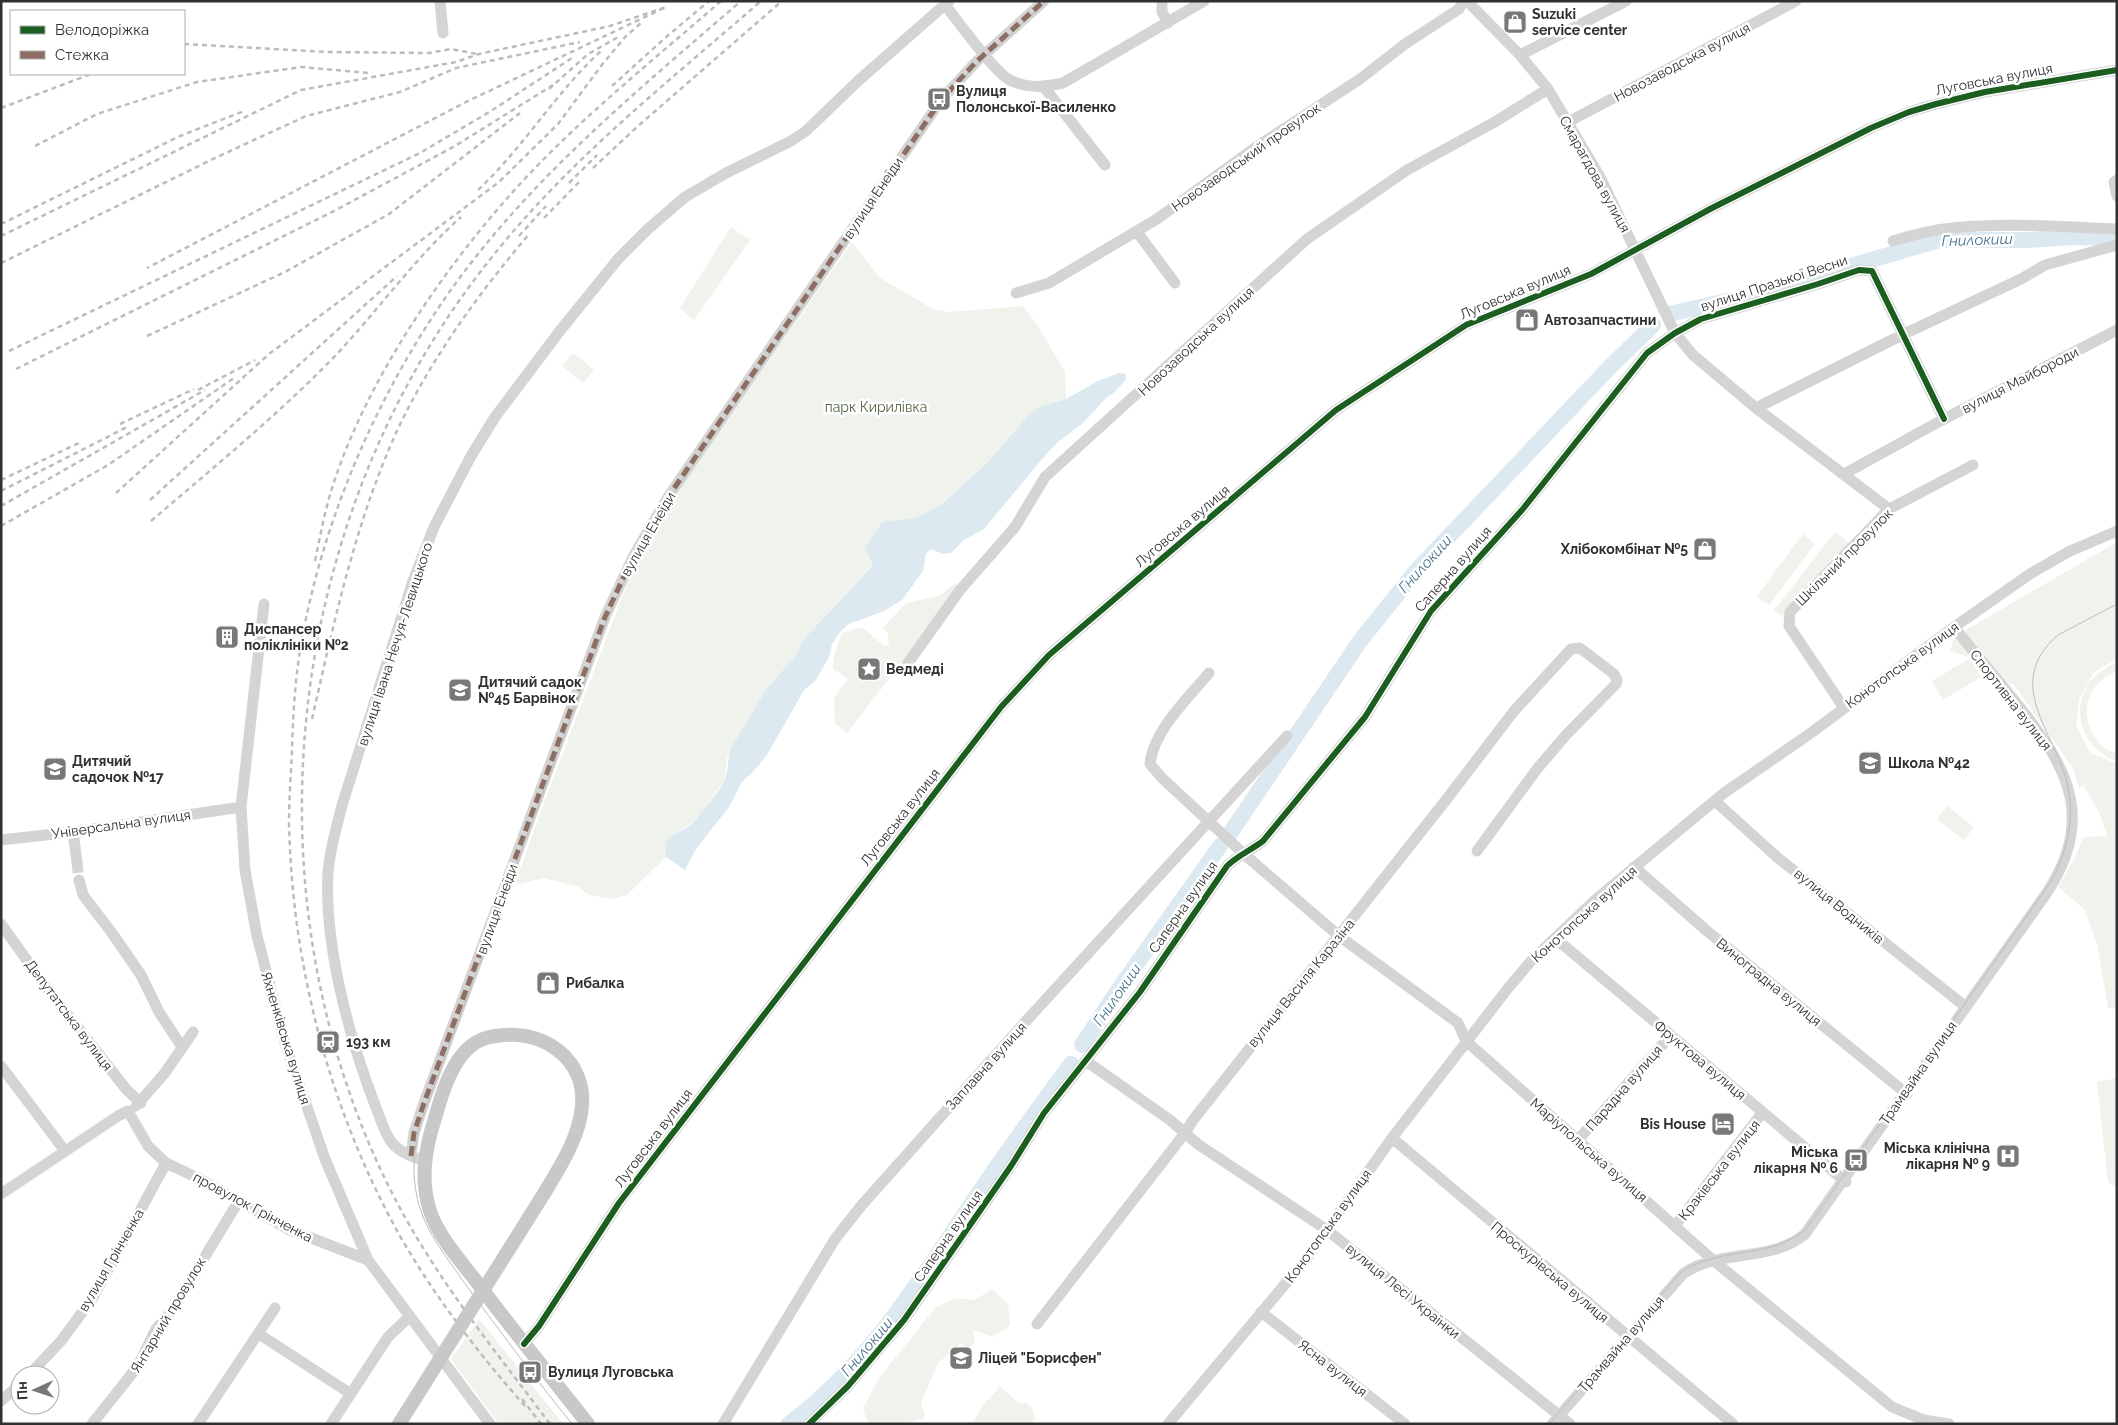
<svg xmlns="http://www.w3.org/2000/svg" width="2118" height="1425" viewBox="0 0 2118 1425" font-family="Raleway,sans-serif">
<rect width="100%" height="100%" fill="#fff"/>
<path fill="#f0f2ec" d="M731,227L750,240L694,320L680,308Z
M852,242L880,278L933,309L949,312L1023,306L1037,325L1065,372L1066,399L1039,407L1026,418L987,463L943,503L920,516L910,519L886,521L873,564L803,640L796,656L767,688L731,748L727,758L725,779L705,809L688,826L672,834L665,851L666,857L627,895L612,899L589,895L579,887L544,878L515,885L536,824L633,568L660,520L692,471Z
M573,353L594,370L583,383L562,366Z
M1835,532L1850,543L1782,617L1774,610Z
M1803,534L1815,544L1769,605L1757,596Z
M2117,542V659L2094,672L2079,699L2076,726L2091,753L2117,764V1009L2108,1008L2097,943L2084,909L2058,887L2073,861L2084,837L2107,836L2099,812L2083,785L2079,789L2074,770L2014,685L2000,679L1989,663L1950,651L1954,637Z
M957,582L955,588L903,661L847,733L835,724L834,698L848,679L833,669L834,656L842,633L862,627L884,646L889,645L888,633L883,628L906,603L939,596Z
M1970,658L1981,677L1943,700L1932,681Z
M2117,662V671C2109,675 2101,679 2095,687C2078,710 2089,745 2117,754V761C2084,751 2069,712 2089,683C2096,673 2106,668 2117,662Z
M1947,806L1974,827L1964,840L1937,819Z
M2117,1078V1187L2108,1182L2097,1082Z
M992,1289L1008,1304L1010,1325L993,1337L974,1330L975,1343L968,1349L961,1343L938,1363L921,1403L925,1415L923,1419L904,1424H868L863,1408L880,1377L936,1307L956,1298L975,1300Z
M479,1319L563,1424H499L451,1359Z
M1000,1387L1019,1403H1025L1032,1408L1035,1418L1031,1424H972L984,1404Z"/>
<path fill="#dce9f0" d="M1119,373L1126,374V379L1114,393L1107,397L1084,422L1057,443L1042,459L984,529L964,540L951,553L943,554L931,549L926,554L923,571L902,600L884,611L849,624L840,632L832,644L829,657L816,680L804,690L767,755L752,773L742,782L729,807L696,849L685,870L666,857C663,837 672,835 686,828C691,825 696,819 700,814C706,808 723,786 725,779C729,769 727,758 731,748L767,688L796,656L803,640L873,565L865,548L881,524L886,521L910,519L920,516L943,503L987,463L1026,418L1039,407L1066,399L1098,381Z"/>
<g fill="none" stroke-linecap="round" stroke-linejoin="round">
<path stroke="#dce9f0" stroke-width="16" d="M1669,314L1753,295L1939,240H2028L2073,237L2115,238
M1231,832L1360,641L1416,571L1609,368L1653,325
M1082,1045L1121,986L1220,846
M789,1424C876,1359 931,1262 991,1175C1017,1137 1044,1101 1071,1064"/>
<path stroke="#d6d6d6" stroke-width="11" stroke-dasharray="11 5.5" stroke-linecap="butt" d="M77,862L79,880"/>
<path stroke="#d4d4d4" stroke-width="11" d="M440,1L443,33
M1162,1V12L1168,23
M1467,1L1520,55L1548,89L1600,177L1675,333L1693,355L1756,408L1889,509
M945,5C958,21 995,73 1010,80C1028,89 1044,87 1063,83L1204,1
M1520,55L1626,1
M1044,87L1105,165
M1568,122L1796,1
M2117,180L2114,182L2117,196
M1137,232L1175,283
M1893,241C1912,235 1932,230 1952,228C2006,222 2063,227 2117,229
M1016,293L1049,283L1157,219L1259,145L1360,79L1405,44L1459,9L1463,1
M1756,408L1904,334L2021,279L2045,265L2117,245
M1844,474L1944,419L2117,330
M264,604L241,807L245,870L257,936L285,1043L325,1159L368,1260L490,1424
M908,663L960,590L1015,527L1045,477L1307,239L1407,170L1493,123L1548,89
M1209,673C1189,697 1153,731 1150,764L1162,778L1244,854L1339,936L1458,1023L1466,1041L1714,1261L1892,1407L1924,1420L1949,1424
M1844,708L1789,626L1790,612L1889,509L1973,465
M1715,801L1778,858L1966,1007
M73,832L77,862
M1,840L73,832L241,807
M1634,867L1707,931L1907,1094
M79,880L83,895L112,933L141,975L159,1012L182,1047
M1,924L46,987L126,1089L141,1103
M1555,938L1846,1182
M1086,1061L1170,1120L1199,1145L1327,1230L1570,1424
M1,1066L65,1151
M136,1106L164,1074L193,1032
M1392,1138L1733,1424
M1577,1141L1671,1035
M411,1156L414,1133L424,1103L605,617L633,557L668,497L941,100L976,62L1044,1
M425,1161C413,1157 401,1153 392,1143C384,1133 380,1117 375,1105C349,1037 324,945 328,872C330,848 337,825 343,802L413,581L434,527L471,456L495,417L559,332L618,259L648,229L685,197L726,173L791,141L806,131L858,81L949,1
M1,1194L118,1116L128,1111L148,1146L166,1163L200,1179L288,1229L368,1260
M1675,1226L1762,1113
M1261,1312L1405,1424
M1037,1324L1185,1133L1193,1120L1446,800L1514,711L1571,649L1580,648L1614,674L1617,680L1616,684L1566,735L1537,769L1477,851
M259,1334L351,1394
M524,1344L539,1326L619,1203L1001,707L1049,655L1336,410L1466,325L1591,274L1712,208L1871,128L1909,112L1936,104L1985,92L2117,70
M29,1375L61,1341L92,1299L166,1163
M1,1401L20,1384
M92,1424L138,1366L156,1329L172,1311L238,1202
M198,1424L275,1308
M331,1424L388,1337L409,1317
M723,1424L835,1239L861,1206L1027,1020L1287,736
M809,1424L848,1386L904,1320L1011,1166L1044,1113L1140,992L1227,866C1237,856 1251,850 1263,841L1365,717L1431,611L1522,510L1647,353L1675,333L1701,319L1818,284L1859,270L1872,271L1944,419
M1168,1424L1307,1258L1392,1138L1509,987L1531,961L1594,901L1724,793L1808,735L1954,627L2030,574L2068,552L2117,531
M1552,1424L1683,1274C1719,1248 1771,1263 1805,1234L2046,894C2094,822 2071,772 2022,710C2000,682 1976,655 1954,627"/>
<path stroke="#c8c8c8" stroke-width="14" d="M545,1192C561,1165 579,1138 582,1106C586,1061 546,1031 504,1035C494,1036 484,1037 475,1043C452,1058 442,1093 435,1118C425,1149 420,1180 430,1211C438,1236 460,1260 476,1281C512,1329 550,1376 588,1424"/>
<path stroke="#bcbcbc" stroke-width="1" d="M572,1424C534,1377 498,1329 463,1281C447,1257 427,1234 419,1205C411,1176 413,1148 422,1119L608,618C628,569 653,525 682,481L943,102L968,73L1047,1
M1549,1424L1681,1272C1719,1246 1771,1260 1806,1229L2050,883C2066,855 2074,824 2069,792C2061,737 1999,686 2058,635L2117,604"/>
<path stroke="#bcbcbc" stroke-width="2.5" stroke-dasharray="5 4" stroke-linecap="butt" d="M184,44L327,52L429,53L451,49L477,54
M612,86L665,38L709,1
M549,89L588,54L620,36
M1,108L91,74
M35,146L97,114L197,82L301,67L369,73
M593,168L638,126L782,1
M569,183L597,155
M478,190C524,147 556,92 602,50
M544,218L580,181
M1,224L180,136L244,111
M1,236L301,90L456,62L479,54L610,26L666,7L466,102L147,268
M519,236L546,206
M1,263L215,158L306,116L400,92L456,68L580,42
M147,336L285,272L389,214L520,113
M9,351L420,153L491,111L575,56
M16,369L334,211L455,146L553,85
M198,390L255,360
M120,424L194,389
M1,480L81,442
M1,491L129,426
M116,493L269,354L499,182L558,124L601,66L625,37L641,23
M150,500L397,276
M1,506L205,390
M151,521C214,467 279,414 337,354C379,309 415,258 461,217
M1,526L108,465L234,378
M315,561C321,532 326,504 336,476C370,377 440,274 510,195C573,124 649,64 721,1
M312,719C334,622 355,524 396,433C430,360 478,294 530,233
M522,1399L541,1424
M525,1406C478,1353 435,1297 400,1236C330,1111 292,966 289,823C289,799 291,774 292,750C293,715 295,679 301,644C323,520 376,397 448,294C528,180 636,92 741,1
M550,1424C491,1345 432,1274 388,1185C242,888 285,514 492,257C569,160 668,82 761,1"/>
<path stroke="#c8c8c8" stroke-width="14" d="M399,1424L545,1192"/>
<path stroke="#8d6e63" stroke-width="5" stroke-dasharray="10 5" stroke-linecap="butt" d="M411,1156L414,1133L424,1103L605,617L633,557L668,497L941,100L976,62L1044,1"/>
<g stroke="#fff" stroke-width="9">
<path id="cycleway" d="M524,1344L539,1326L619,1203L1001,707L1049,655L1336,410L1466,325L1591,274L1712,208L1871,128L1909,112L1936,104L1985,92L2117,70
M809,1424L848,1386L904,1320L1011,1166L1044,1113L1140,992L1227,866C1237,856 1251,850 1263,841L1365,717L1431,611L1522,510L1647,353L1675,333L1701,319L1818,284L1859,270L1872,271L1944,419"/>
</g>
<use href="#cycleway" stroke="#1b5e20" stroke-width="6"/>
</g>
<defs>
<g id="shop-square" transform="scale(1.25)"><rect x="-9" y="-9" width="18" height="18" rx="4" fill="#787878" stroke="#fff"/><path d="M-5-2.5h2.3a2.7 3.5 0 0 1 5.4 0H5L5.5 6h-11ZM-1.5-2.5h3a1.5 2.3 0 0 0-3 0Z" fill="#fff"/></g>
<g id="bus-square" transform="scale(1.25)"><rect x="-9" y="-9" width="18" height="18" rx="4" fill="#787878" stroke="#fff"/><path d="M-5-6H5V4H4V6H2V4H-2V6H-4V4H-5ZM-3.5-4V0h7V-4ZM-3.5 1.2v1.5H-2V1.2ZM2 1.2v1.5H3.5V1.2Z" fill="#fff"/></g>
<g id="building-square" transform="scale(1.25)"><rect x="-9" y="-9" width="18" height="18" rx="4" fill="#787878" stroke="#fff"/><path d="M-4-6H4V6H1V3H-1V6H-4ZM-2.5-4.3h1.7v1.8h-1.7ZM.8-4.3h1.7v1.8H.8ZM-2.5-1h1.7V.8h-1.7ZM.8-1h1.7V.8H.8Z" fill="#fff"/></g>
<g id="sight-square" transform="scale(1.25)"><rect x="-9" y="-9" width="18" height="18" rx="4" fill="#787878" stroke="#fff"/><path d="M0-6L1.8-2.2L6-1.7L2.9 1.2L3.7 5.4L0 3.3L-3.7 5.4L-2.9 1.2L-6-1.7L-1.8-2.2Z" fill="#fff"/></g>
<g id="school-square" transform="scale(1.25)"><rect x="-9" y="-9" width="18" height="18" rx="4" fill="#787878" stroke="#fff"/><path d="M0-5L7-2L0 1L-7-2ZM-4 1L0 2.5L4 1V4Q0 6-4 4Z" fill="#fff"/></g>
<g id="station-square" transform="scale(1.25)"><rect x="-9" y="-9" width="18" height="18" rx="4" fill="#787878" stroke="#fff"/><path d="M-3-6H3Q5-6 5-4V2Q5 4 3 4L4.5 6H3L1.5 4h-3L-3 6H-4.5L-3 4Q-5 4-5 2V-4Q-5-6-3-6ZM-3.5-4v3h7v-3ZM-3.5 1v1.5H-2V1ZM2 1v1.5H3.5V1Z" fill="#fff"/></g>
<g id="hotel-square" transform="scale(1.25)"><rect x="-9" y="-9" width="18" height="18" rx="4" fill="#787878" stroke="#fff"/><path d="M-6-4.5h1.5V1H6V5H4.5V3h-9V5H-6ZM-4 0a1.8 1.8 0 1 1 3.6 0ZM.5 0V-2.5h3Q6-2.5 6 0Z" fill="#fff"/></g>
<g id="hospital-square" transform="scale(1.25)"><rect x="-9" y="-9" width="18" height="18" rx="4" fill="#787878" stroke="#fff"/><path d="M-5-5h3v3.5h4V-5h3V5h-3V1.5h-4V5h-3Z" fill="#fff"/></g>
</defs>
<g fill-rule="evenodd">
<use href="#shop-square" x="1515" y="22"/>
<use href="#bus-square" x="939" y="99"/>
<use href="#shop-square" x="1527" y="320"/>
<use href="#shop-square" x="1705" y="549"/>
<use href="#building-square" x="227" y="637"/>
<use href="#sight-square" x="869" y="669"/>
<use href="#school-square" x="460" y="690"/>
<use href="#school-square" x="1870" y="763"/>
<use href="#school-square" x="55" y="769"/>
<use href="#shop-square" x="548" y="983"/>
<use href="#station-square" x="328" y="1042"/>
<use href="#hotel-square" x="1723" y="1124"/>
<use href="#hospital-square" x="2008" y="1156"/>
<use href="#bus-square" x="1856" y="1160"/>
<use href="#school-square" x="961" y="1358"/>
<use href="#bus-square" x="530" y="1372"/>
</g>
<g text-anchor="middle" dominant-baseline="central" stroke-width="5" stroke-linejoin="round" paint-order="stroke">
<g font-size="14" font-weight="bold" fill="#303030" stroke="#fff" text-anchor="start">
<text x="1532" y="14">Suzuki<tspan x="1532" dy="16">service center</tspan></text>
<text x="956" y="91">Вулиця<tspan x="956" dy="16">Полонської-Василенко</tspan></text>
<text x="1544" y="320">Автозапчастини</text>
<text x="1688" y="549" text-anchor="end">Хлібокомбінат №5</text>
<text x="244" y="629">Диспансер<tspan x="244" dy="16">поліклініки №2</tspan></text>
<text x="886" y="669">Ведмеді</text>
<text x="478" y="682">Дитячий садок<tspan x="478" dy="16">№45 Барвінок</tspan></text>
<text x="72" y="761">Дитячий<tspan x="72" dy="16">садочок №17</tspan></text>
<text x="1888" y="763">Школа №42</text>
<text x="566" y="983">Рибалка</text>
<text x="346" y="1042">193 км</text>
<text x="1706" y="1124" text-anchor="end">Bis House</text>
<text x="1990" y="1148" text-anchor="end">Міська клінічна<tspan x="1990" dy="16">лікарня № 9</tspan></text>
<text x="1838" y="1152" text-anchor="end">Міська<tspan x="1838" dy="16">лікарня № 6</tspan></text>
<text x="978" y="1358">Ліцей "Борисфен"</text>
<text x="548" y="1372">Вулиця Луговська</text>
</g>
<g font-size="14" fill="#303030" stroke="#fff">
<text transform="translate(1682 62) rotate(-28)">Новозаводська вулиця</text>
<text transform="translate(1994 79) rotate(-11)">Луговська вулиця</text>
<text transform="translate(1246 157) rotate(-35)">Новозаводський провулок</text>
<text transform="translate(1595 174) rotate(61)">Смарагдова вулиця</text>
<text transform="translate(873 198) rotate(-56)">вулиця Енеїди</text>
<text transform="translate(1774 283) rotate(-18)">вулиця Празької Весни</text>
<text transform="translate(1515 292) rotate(-23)">Луговська вулиця</text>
<text transform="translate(1196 341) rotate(-43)">Новозаводська вулиця</text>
<text transform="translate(2020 380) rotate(-27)">вулиця Майбороди</text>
<text transform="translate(1182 526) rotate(-40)">Луговська вулиця</text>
<text transform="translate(648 534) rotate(-60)">вулиця Енеїди</text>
<text transform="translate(1844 557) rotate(-45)">Шкільний провулок</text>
<text transform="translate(1453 569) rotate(-49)">Саперна вулиця</text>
<text transform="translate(395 644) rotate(-72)">вулиця Івана Нечуя-Левицького</text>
<text transform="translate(1902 665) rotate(-36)">Конотопська вулиця</text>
<text transform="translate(2011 700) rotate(52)">Спортивна вулиця</text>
<text transform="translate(900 817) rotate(-52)">Луговська вулиця</text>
<text transform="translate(121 824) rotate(-8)">Універсальна вулиця</text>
<text transform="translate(1839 906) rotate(39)">вулиця Водників</text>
<text transform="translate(1183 907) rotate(-55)">Саперна вулиця</text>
<text transform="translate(497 909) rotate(-70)">вулиця Енеїди</text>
<text transform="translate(1584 914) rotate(-42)">Конотопська вулиця</text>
<text transform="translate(1769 982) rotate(39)">Виноградна вулиця</text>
<text transform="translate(1301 983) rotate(-51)">вулиця Василя Каразіна</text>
<text transform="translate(69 1015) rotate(53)">Депутатська вулиця</text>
<text transform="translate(286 1038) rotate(73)">Яхненківська вулиця</text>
<text transform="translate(1700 1060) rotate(40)">Фруктова вулиця</text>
<text transform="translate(986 1066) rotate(-48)">Заплавна вулиця</text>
<text transform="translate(1918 1073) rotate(-55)">Трамвайна вулиця</text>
<text transform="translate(1624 1088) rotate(-49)">Парадна вулиця</text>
<text transform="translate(653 1138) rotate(-53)">Луговська вулиця</text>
<text transform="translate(1589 1150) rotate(41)">Маріупольська вулиця</text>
<text transform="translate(1719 1170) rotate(-52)">Краківська вулиця</text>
<text transform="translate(253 1207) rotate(28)">провулок Грінченка</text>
<text transform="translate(1328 1226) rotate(-54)">Конотопська вулиця</text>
<text transform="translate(948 1236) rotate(-55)">Саперна вулиця</text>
<text transform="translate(111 1260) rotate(-60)">вулиця Грінченка</text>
<text transform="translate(1550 1272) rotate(40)">Проскурівська вулиця</text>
<text transform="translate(1403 1291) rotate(39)">вулиця Лесі Українки</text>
<text transform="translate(168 1315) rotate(-59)">Янтарний провулок</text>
<text transform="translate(1621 1344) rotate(-49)">Трамвайна вулиця</text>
<text transform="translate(1333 1368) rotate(38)">Ясна вулиця</text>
</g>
<g font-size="14" fill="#546841" stroke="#fff">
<text x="876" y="407">парк Кирилівка</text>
</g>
<g font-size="15" font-style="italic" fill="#44728b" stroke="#fff">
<text transform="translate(1977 240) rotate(-2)">Гнилокиш</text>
<text transform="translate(1425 564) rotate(-48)">Гнилокиш</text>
<text transform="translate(1117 995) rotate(-55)">Гнилокиш</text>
<text transform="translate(867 1347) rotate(-50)">Гнилокиш</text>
</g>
</g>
<rect width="2118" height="1425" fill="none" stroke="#303030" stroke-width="5"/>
<rect x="10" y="10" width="175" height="65" fill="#ffffff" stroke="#acacac"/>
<rect x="20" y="26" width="25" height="8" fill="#1b5e20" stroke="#acacac"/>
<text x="55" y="35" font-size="15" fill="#303030">Велодоріжка</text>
<rect x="20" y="51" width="25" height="8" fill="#8d6e63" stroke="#acacac"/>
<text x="55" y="60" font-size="15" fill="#303030">Стежка</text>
<g transform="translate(35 1390) rotate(267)"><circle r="24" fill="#ffffff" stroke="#acacac"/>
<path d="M0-4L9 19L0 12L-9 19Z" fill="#787878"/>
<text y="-8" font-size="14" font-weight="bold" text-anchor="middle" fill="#303030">Пн</text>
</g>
</svg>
